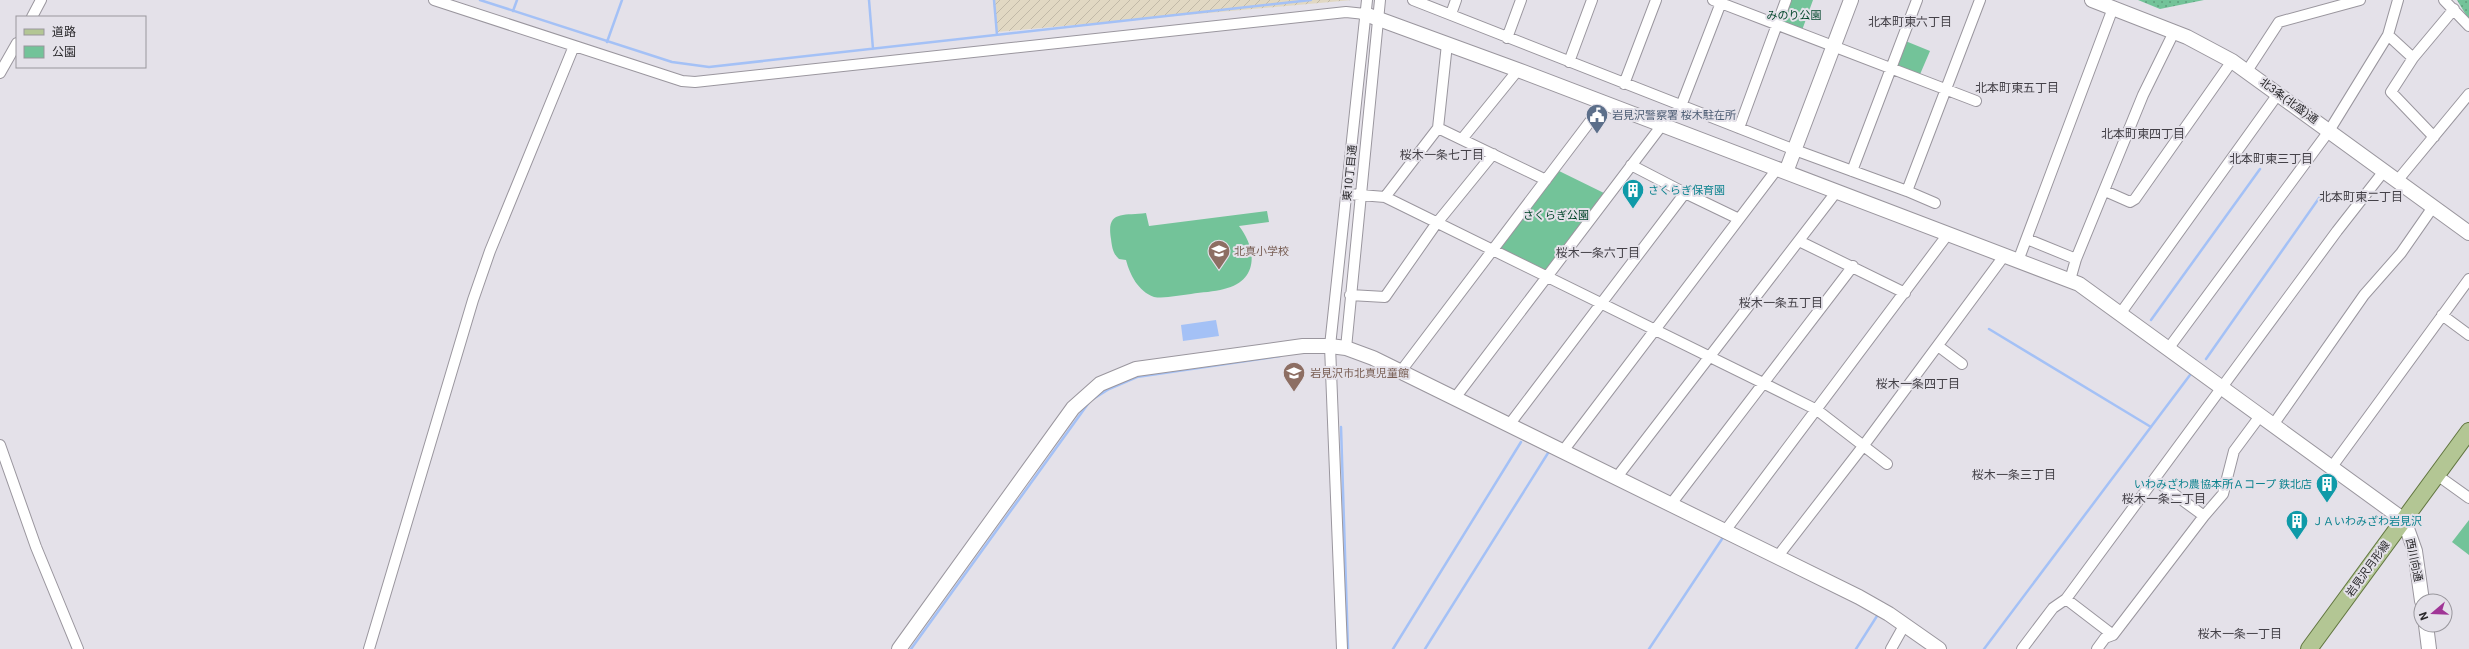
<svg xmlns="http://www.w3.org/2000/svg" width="2469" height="649" viewBox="0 0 2469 649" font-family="Roboto,'Noto Sans JP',sans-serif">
<defs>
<pattern id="industrial-furrows" width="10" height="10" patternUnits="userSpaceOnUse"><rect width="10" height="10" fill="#e1d8c3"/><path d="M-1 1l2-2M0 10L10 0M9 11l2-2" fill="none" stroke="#c1b9a8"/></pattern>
<pattern id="grass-dots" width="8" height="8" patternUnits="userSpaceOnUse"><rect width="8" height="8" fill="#73c399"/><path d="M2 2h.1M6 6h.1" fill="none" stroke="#5e9e7d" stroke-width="1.8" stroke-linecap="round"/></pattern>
</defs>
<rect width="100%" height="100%" fill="#e4e1e9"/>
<path fill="url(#industrial-furrows)" d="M993,0H1352L997,32Z"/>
<path fill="url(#grass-dots)" d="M2138,0H2204L2160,9Z
M2457,0H2469V20Z"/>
<path fill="#73c399" d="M1787,0H1813L1801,33L1778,24Z
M1903,40L1930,51L1918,79L1892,68Z
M1555,169L1608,195L1545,277L1492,252Z
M1267,211L1269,222L1239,226C1257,249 1259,281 1224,289C1214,292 1202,292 1191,294C1179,295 1165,299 1154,297C1138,291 1130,275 1126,260L1119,259C1113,254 1112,247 1111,239C1106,210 1123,216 1146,213L1149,226Z
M2469,520V555L2452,542Z"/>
<path fill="#a4c1f6" d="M1216,320L1219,336L1183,341L1181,325Z"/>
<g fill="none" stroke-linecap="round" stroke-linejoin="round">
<path stroke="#a4c1f6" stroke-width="2.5" d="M480,0L672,62L709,67L1311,0
M869,0L873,49
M994,0L997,35
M513,11L517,0
M607,42L622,0
M2151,320L2260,169
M1989,329L2151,427
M2206,359L2324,191
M1341,427L1348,649
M911,649L1090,401L1109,389L1137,377L1280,356
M1393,649L1521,442
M1425,649L1548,453
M1649,649L1722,539
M1856,649L1877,616
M1984,649L2190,375"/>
<g stroke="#9a969e" stroke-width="12">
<path id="street" d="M434,0L682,81L695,82L1346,12L1365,14
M1413,0L1795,150L1907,191L1980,0
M1713,0L1976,101
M2444,0L2469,26
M1451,14L1456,0
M32,17L41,0
M2388,35L2413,58
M1507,38L1521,0
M1569,62L1592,0
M2247,71L2279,22L2360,0
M0,73L17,43
M1624,84L1656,0
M1681,106L1722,0
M1438,128L1546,180
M1739,128L1786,0
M2434,137L2391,92L2413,58L2454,9
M1462,139L1518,70
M1631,165L1685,193
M1852,171L1917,0
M2397,181L2469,94
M1907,191L1935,203
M2105,191L2130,202L2135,199L2232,61
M1348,194L1385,197L1763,383L1817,410L1887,464
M1385,197L1438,128L1447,44
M2027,239L2076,259
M1799,241L1905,293
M2018,261L2113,8
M2070,280L2076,259L2143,95L2174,32
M1350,295L1385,297L1436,224L1493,154
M2120,314L2278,94
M2442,315L2469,335
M1938,346L1962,364
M1346,348L1380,0
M2168,349L2329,131L2388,35L2398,0
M1401,371L1604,103
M1455,398L1662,125
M1509,425L1685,193L1739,219
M2273,425L2364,295L2401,253L2433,207
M0,445L36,547L78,649
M1563,451L1777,169
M2331,468L2469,279
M2437,475L2469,498
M1617,477L1837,191
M2155,480L2204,516
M1671,504L1853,266
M1725,531L1948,234
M1778,556L1864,445L2004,256
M2066,599L2337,231L2384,171
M369,649L473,300L490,251L574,46
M1342,649L1330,346L1367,0
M1891,649L1905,624
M2022,649L2053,608L2066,599L2113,635
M2097,649L2105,638L2113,635L2204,516L2223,494L2234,451L2260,416"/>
</g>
<g stroke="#9a969e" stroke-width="16">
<path id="secondary" d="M2092,0L2187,37L2232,61L2469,233
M1365,14L1518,70L2079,284L2404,520L2415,551L2422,601
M1786,172L1851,0
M2426,625L2429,649
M899,649L1073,408L1100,384L1136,369L1303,346H1330L1346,348L1373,358L1859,597L1889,614L1939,649"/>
</g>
<g stroke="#627640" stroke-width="18">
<path id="primary" d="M2309,649L2469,431"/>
</g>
<use href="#street" stroke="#fff" stroke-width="10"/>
<use href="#secondary" stroke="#fff" stroke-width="14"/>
<use href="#primary" stroke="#b3c694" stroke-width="16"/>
</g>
<defs>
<g id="civic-pin" transform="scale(1.15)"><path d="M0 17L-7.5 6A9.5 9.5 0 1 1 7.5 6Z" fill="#5c6f8a" stroke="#e4e1e9"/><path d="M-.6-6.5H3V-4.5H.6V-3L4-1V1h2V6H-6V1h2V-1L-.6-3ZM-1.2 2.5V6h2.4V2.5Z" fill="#fff"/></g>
<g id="building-pin" transform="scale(1.15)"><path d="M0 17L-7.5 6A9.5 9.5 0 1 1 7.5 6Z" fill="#0f9aa8" stroke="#e4e1e9"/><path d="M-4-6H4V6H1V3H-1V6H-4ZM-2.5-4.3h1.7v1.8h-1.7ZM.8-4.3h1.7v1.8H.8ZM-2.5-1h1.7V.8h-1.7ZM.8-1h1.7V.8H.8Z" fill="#fff"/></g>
<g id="school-pin" transform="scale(1.15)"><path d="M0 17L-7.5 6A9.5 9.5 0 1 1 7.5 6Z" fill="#8d6e63" stroke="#e4e1e9"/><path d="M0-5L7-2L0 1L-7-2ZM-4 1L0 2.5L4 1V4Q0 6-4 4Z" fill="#fff"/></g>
</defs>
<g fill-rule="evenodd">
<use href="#civic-pin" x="1597" y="115"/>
<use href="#building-pin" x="1633" y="190"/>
<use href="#school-pin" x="1219" y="251"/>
<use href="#school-pin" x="1294" y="373"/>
<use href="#building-pin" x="2327" y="484"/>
<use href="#building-pin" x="2297" y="521"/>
</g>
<g text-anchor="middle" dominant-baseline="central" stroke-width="4" stroke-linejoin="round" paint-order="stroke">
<g font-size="11" fill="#00452a" stroke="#e4e1e9">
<text x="1794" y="15">みのり公園</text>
<text x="1556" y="215">さくらぎ公園</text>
</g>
<g font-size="11" fill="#29282b" stroke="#e4e1e9">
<text transform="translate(2289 101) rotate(36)">北3条(北盛)通</text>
<text transform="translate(1350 173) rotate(-84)">東10丁目通</text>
<text transform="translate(2414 560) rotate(78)">西川向通</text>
<text transform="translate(2368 569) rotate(-54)">岩見沢月形線</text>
</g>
<g font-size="11" fill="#4e5e75" stroke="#e4e1e9" text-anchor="start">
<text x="1612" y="115">岩見沢警察署 桜木駐在所</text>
</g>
<g font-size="11" fill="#0d838f" stroke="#e4e1e9" text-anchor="start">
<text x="1648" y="190">さくらぎ保育園</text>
<text x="2312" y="484" text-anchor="end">いわみざわ農協本所Ａコープ 鉄北店</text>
<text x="2312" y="521">ＪＡいわみざわ岩見沢</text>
</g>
<g font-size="11" fill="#785e54" stroke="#e4e1e9" text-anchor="start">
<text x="1234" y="251">北真小学校</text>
<text x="1310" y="373">岩見沢市北真児童館</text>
</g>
<g font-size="12" fill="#444148" stroke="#e4e1e9">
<text x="1910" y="22">北本町東六丁目</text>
<text x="2017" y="88">北本町東五丁目</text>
<text x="2143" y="134">北本町東四丁目</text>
<text x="1442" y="155">桜木一条七丁目</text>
<text x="2271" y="159">北本町東三丁目</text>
<text x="2361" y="197">北本町東二丁目</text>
<text x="1598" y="253">桜木一条六丁目</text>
<text x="1781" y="303">桜木一条五丁目</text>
<text x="1918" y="384">桜木一条四丁目</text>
<text x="2014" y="475">桜木一条三丁目</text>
<text x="2164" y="499">桜木一条二丁目</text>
<text x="2240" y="634">桜木一条一丁目</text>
</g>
</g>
<rect x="16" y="16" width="130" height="52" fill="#e4e1e9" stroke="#99979d"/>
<rect x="24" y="29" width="20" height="6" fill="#b3c694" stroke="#99979d"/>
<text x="52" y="36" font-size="12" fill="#29282b">道路</text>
<rect x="24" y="46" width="20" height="12" fill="#73c399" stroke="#99979d"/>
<text x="52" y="56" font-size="12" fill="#29282b">公園</text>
<g transform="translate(2433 613) rotate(251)"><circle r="19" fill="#e4e1e9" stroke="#99979d"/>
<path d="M0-3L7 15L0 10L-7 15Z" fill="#a03596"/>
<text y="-6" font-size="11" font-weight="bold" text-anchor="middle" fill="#29282b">N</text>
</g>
</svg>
